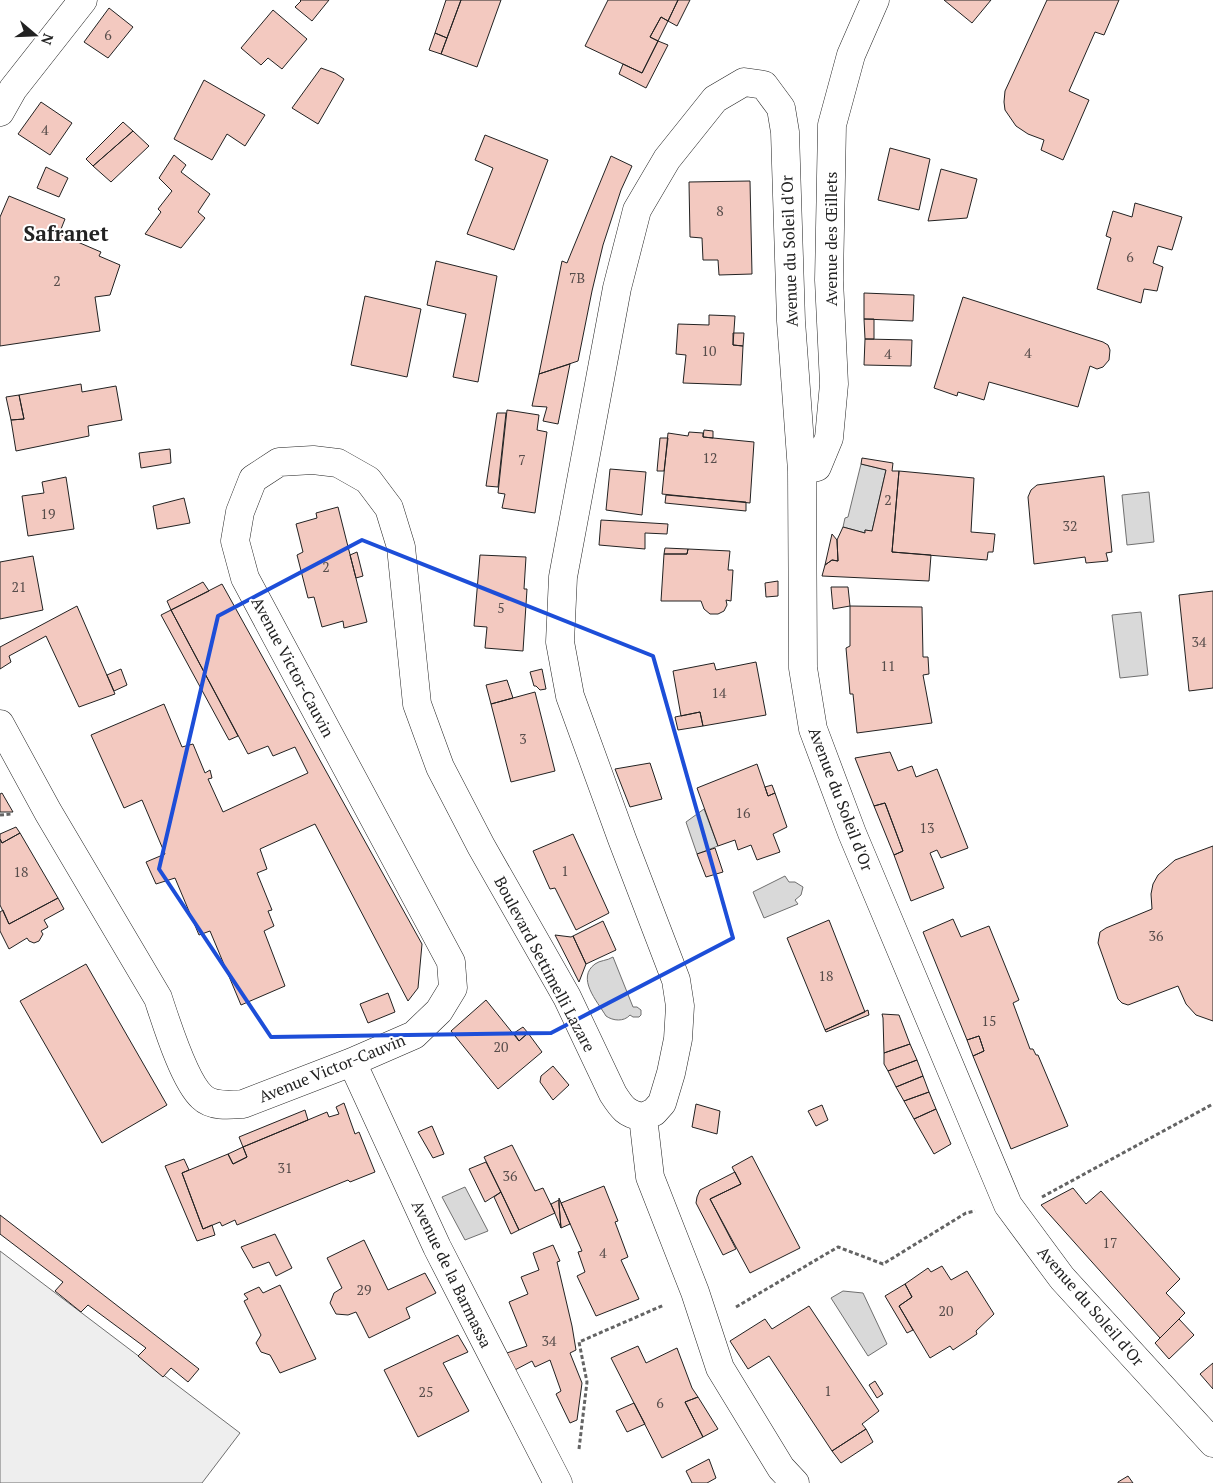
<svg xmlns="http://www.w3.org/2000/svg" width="1213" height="1483" viewBox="0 0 1213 1483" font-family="'PT Serif',serif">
<rect width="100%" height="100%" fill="#fff"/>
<path fill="#eee" stroke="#6f6f6f" d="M0,1251L240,1433L202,1483H0Z"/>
<path fill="#d9d9d9" stroke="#6f6f6f" d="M861,464L886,470L872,531L865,530V533L843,527L845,518L848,517Z
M1149,492L1154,542L1127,545L1122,495Z
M1141,612L1148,675L1120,678L1112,615Z
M704,809L718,846L697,854L686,822Z
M785,876L789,882H795L803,887L801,895L795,900L798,904L764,918L753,892Z
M613,957L633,1007H637L641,1010V1015L639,1017H633L630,1015C624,1022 613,1021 606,1016C597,1001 576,978 595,964C600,960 607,961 613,957Z
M465,1187L488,1231L465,1240L442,1197Z
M843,1291L863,1293L887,1344L868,1356L831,1298Z"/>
<path fill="#f3c9c0" stroke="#222" d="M300,0H329L312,21L295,7L301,1Z
M446,0H461L447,38L435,33Z
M461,0H501L477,67L441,54Z
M608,0H678L668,21L661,17L650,37L658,41L642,73L585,46Z
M678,0H690L677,26L668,21Z
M944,0H991L972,23Z
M1047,0H1119L1104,35L1095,32L1069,91L1089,100L1063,160L1041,150L1044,140L1028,134L1016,126L1005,110L1004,102L1005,91Z
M109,8L133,27L108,58L84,42Z
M273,10L307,39L282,69L268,58L261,65L241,48Z
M661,17L668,21L658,41L650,37Z
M435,33L447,38L441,54L429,50Z
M658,41L668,45L646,88L619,74L623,64L642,73Z
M321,68L335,73L344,79L318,124L292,108Z
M204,80L265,115L245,146L227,134L212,160L174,139Z
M41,102L72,123L50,155L18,134Z
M123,122L133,131L93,166L86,159Z
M133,131L149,146L111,182L93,166Z
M485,135L548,160L514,250L467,234L493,168L475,160Z
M890,148L930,159L919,210L878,200Z
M174,155L186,165L181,172L210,194L198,212L205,218L181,248L145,234L161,212L158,209L172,191L159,178Z
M611,156L632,166L621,190L603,245L592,291L578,361L539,374L562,261L567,263Z
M46,167L68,178L59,197L37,188Z
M941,169L977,179L967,218L928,221Z
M750,181L752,274L719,275L718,260H703L702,238L690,237L689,182Z
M9,196L65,219L59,234L101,252L99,256L120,265L110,295L95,297L100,331L0,346V217Z
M1135,203L1182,217L1172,250L1158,246L1153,263L1163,267L1157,291L1144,289L1141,303L1097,289L1111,238L1106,236L1113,211L1132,217Z
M436,261L497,276L478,382L453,377L466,314L427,305Z
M864,293L914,295L913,321L864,319Z
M365,296L421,309L407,377L351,365Z
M963,297L1103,342L1108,345L1110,350L1109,360L1103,367L1097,369L1090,366L1078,407L989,382L984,400L958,392L957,396L934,388Z
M709,315L735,316L733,345L743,346L741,385L683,383L686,355L676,354L678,324L709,325Z
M864,319H874V339H865Z
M733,333H744L743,346L733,345Z
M865,339L912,340L911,366L864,365Z
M570,364L558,424L543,421L547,407L532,406L539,374Z
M81,384L82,392L116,386L122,420L88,426L89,436L16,451L11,420L24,419L19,395Z
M19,395L24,419L11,420L6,397Z
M507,410L539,415L537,430L547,432L535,513L502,508L505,494L498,493Z
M497,413H506L498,487L486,486Z
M704,430L713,431V438L703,437Z
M689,432L703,433V437L754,442L750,503L662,494L668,433L688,436Z
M660,438H668L664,471H657Z
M170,449L171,463L141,468L139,453Z
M862,458L893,463L892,471H899L892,552L931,555L929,581L822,576L825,565L832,560L838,561L837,540L843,527L865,533V530L872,531L886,470L861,464Z
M610,469L646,472L642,515L606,510Z
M899,471L974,478L971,532L995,534L993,552H988L987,560L892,552Z
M1104,476L1112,552L1106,553L1108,561L1086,563L1085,557L1034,564L1028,497L1031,490L1037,485Z
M66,477L74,529L28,536L22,496L44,493L42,482Z
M666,495L746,502V511L665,503Z
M184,498L190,523L157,529L153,506Z
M338,507L367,622L344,628L343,621L322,627L314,597L308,598L297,555L303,552L296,524L317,518L316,513Z
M601,520L668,524L667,534L645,533V549L599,545Z
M832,534L837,540L838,561L832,560L825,565Z
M665,548L688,549L687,554H664Z
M688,549L730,551L728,570H733L731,601L726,600L727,605L724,611L718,614H710L704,609L701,601H661L664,554H687Z
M357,552L363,576L356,578L350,555Z
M480,555L526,557L524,589H527L523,651L485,648L487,627L474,626Z
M33,556L43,610L0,619V562Z
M778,581V596L766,597L765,583Z
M203,582L209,591L171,610L167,601Z
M222,584L422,944L418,988L408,1001L315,824L260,849L267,869L257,873L272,910L268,911L274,926L264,931L285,986L241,1005L210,931L199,935L175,878L156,884L146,862L165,854L142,800L124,808L91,735L164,704L182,747L193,744L205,773L210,770L212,778L208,779L223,812L308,773L295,747L273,756L268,746L248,754L171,610Z
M831,587H848L850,606L833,609Z
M1213,591V688L1189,691L1179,595Z
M77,606L115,694L79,707L46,636L9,656L11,662L0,669V647Z
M850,606L922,607L923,657H928L929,674L923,675L932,723L857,733L853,694H850L846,648L850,646Z
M171,610L238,736L229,740L161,615Z
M756,662L766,715L703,726L700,712L681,716L673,671L714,663L716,670Z
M121,669L127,685L114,691L107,675Z
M542,669L546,689L540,690L536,686H534L530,672Z
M507,680L513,698L491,704L486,685Z
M535,692L555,771L511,782L491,704Z
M700,712L703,726L678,730L675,717Z
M890,752L898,771L912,766L916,777L937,769L968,848L941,858L937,850L930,853L944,888L911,901L894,855L903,851L885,803L874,806L855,758Z
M650,763L662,799L630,807L615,769Z
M757,764L768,796L775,793L787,827L773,834L780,852L757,860L751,845L738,850L735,840L718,846L697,788Z
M772,785L775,793L768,796L765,787Z
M2,793L13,812H0V794Z
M885,803L903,851L894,855L874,806Z
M16,827L20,833L2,843L0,839V834Z
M20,833L58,898L9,924L0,905V839L2,843Z
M573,834L609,913L576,930L555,888L550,889L533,851Z
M1213,846V1021L1196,1015L1186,1004L1178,986L1128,1005L1122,1003L1118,999L1098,943L1100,932L1106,928L1152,909L1151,894L1153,884L1158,875L1175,860Z
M715,848L723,872L706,877L697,854Z
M58,898L64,909L44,920L48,927L41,931L43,934L39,941L34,943L29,941L27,938L9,949L0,931V912L3,910L9,924Z
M953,919L961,937L989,926L1019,1000L1013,1003L1030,1049H1033L1036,1055H1038L1068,1126L1011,1149L973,1056L984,1051L979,1036L967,1040L923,932Z
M829,920L865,1012L825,1030L787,938Z
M603,921L616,950L586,964L573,936Z
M555,935L571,937L573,936L586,964L579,982Z
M86,964L167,1105L102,1143L20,1001Z
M388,993L395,1012L368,1023L360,1004Z
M486,1000L519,1041L528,1033L542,1052L498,1089L451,1031Z
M868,1010L869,1015L826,1032L825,1030Z
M882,1014L899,1015L910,1044L884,1053L883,1018Z
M523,1027L528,1033L519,1041L514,1033Z
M979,1036L984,1051L973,1056L967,1040Z
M910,1044L917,1060L888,1071L884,1064V1053Z
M917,1060L923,1076L896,1087L888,1071Z
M553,1066L569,1085L553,1100L540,1082L541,1076Z
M923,1076L929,1092L904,1101L896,1087Z
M929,1092L936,1109L914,1119L904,1101Z
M344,1103L355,1134L359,1132L375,1172L350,1182L348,1180L237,1225L235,1220L222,1226L220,1222L203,1229L182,1173L228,1154L233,1164L247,1157L243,1147L327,1112L329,1117L339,1114L336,1107Z
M696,1104L720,1111L717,1134L692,1127Z
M822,1105L828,1120L816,1126L808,1111Z
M936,1109L951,1144L934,1154L914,1119Z
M305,1110L308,1120L243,1147L239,1137Z
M432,1126L444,1154L433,1158L418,1132Z
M512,1145L535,1191L543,1188L555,1213L519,1230L484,1157Z
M243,1147L247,1157L233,1164L228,1154Z
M752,1156L800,1248L750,1273L710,1199L741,1184L732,1167Z
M184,1159L189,1170L182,1173L203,1229L212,1225L215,1235L197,1241L165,1166Z
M486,1162L501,1192L485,1202L469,1169Z
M735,1172L741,1184L710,1199L736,1249L723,1255L696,1203L697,1197L700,1190Z
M604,1186L618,1221L615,1222L628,1257L621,1260L639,1299L596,1316L577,1276L585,1272L578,1252L582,1251L561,1203Z
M1073,1188L1086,1204L1101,1191L1180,1279L1166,1293L1185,1313L1160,1338L1041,1205Z
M501,1192L519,1230L511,1234L494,1197Z
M559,1198L570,1224L561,1228L559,1204Z
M559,1200V1204L561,1228L551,1204Z
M0,1215L39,1245L199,1369L188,1382L171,1368L163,1377L138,1356L146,1348L88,1305L81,1312L55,1291L63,1282L0,1234Z
M275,1234L292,1268L276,1276L269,1262L253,1268L241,1247Z
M364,1240L388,1290L425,1273L436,1293L406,1308L410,1318L369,1338L356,1312L348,1315L336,1314L330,1303L334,1293L342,1288L327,1258Z
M553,1245L560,1261L557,1262L572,1326L576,1350L570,1353L582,1383L577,1420L570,1423L556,1394L561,1391L550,1360L535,1367L532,1361L513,1371L504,1354L527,1346L509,1302L528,1294L521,1277L539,1270L533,1253Z
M942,1266L951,1280L967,1271L994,1314L976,1331L977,1334L953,1350L950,1346L930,1358L899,1306L912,1297L905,1284L928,1268L931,1272Z
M905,1284L912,1297L899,1306L913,1330L907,1333L885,1296Z
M280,1285L316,1359L280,1373L270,1355L261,1352L256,1343L261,1335L244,1301L248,1299L244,1294L259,1287L263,1293Z
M809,1306L879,1411L862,1424L866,1429L832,1451L769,1356L748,1369L730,1341L765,1319L772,1329Z
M1179,1319L1194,1335L1169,1359L1155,1343Z
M458,1335L468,1352L443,1363L469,1411L418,1437L384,1370Z
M638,1346L646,1363L677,1348L692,1388L698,1397L685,1402L703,1437L662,1458L611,1358Z
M1213,1363V1389L1200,1374Z
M875,1381L883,1394L877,1398L869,1385Z
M698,1397L718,1429L703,1437L685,1402Z
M634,1403L645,1424L627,1432L616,1411Z
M866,1429L873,1442L841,1463L832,1451Z
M709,1459L716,1478L707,1483H692L686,1471Z
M1128,1476L1133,1483H1118V1482Z"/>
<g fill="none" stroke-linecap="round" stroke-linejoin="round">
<g stroke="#222" stroke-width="29">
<path id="minor" d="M0,112L13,89L83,0
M802,471L817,467L829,438L834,384L829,280L832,125L851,55L875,0
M0,724L48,812L158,998C166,1022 184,1081 202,1097C212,1107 230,1105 243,1104L352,1062L414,1035L439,1011L453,988L451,962L245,578L235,541L240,512L253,479L279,462L313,460L338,463L368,480L389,508L401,547L417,704L440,767L481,846L567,997L613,1094C622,1108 626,1114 643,1117
M352,1062L437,1247L558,1483
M643,1117L654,1112L662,1103L671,1073L678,1039L680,1006L676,980L622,839L570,696L560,642L563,577L617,288L637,210L667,159L715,99L744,82L764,85L781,108L785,132L791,321L802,471L803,668L813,729L852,833L1008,1205L1062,1278L1213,1443
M643,1117L650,1177L695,1292L720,1368L781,1468L795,1483"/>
</g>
<path stroke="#646464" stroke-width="3" stroke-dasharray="4 2.5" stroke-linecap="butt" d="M0,815L12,814
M1042,1197L1213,1104
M736,1307L838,1247L883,1264L966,1213L975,1211
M579,1449L587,1382L579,1342L664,1305"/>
<use href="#minor" stroke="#fff" stroke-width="28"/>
</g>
<path fill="none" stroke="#1d4ed8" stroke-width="4" stroke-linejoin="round" d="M362,540L653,656L733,938L551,1033L271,1037L159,869L218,616Z"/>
<g text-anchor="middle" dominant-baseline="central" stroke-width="4" stroke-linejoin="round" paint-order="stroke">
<g font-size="14" fill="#564c4a">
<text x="108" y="34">6</text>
<text x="45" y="129">4</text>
<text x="720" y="210">8</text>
<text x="1130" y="256">6</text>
<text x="577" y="277">7B</text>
<text x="57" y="280">2</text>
<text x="709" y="350">10</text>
<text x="1028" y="352">4</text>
<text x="888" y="353">4</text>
<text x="710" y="457">12</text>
<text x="522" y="459">7</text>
<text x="888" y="499">2</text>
<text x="48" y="513">19</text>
<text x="1070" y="525">32</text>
<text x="326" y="566">2</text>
<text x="19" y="586">21</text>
<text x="501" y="607">5</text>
<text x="1199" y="641">34</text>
<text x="888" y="665">11</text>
<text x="719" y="692">14</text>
<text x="523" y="738">3</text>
<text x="743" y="812">16</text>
<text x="927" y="827">13</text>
<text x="565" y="870">1</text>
<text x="21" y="871">18</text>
<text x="1156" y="935">36</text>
<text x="826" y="975">18</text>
<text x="989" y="1020">15</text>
<text x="501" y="1046">20</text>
<text x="285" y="1167">31</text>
<text x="510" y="1175">36</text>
<text x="1110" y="1242">17</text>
<text x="603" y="1252">4</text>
<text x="364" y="1289">29</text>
<text x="946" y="1310">20</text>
<text x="549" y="1340">34</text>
<text x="828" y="1390">1</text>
<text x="426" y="1391">25</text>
<text x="660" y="1402">6</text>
</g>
<g font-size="16" fill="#222" stroke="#fff">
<text transform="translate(831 239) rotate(-90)">Avenue des Œillets</text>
<text transform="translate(789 251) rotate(-92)">Avenue du Soleil d'Or</text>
<text transform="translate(293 667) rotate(62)">Avenue Victor-Cauvin</text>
<text transform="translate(841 799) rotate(69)">Avenue du Soleil d'Or</text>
<text transform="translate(545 964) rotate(62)">Boulevard Settimelli Lazare</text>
<text transform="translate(332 1068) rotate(-22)">Avenue Victor-Cauvin</text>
<text transform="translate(452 1274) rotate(64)">Avenue de la Barmassa</text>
<text transform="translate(1091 1306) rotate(49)">Avenue du Soleil d'Or</text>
</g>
<g font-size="21" font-weight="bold" fill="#222" stroke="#fff">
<text x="66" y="233">Safranet</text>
</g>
</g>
<g transform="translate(35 35) rotate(109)" stroke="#ffffff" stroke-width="4" paint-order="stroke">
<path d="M0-4L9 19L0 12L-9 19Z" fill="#222222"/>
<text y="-8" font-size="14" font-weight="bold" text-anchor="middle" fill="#222222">N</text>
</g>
</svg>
